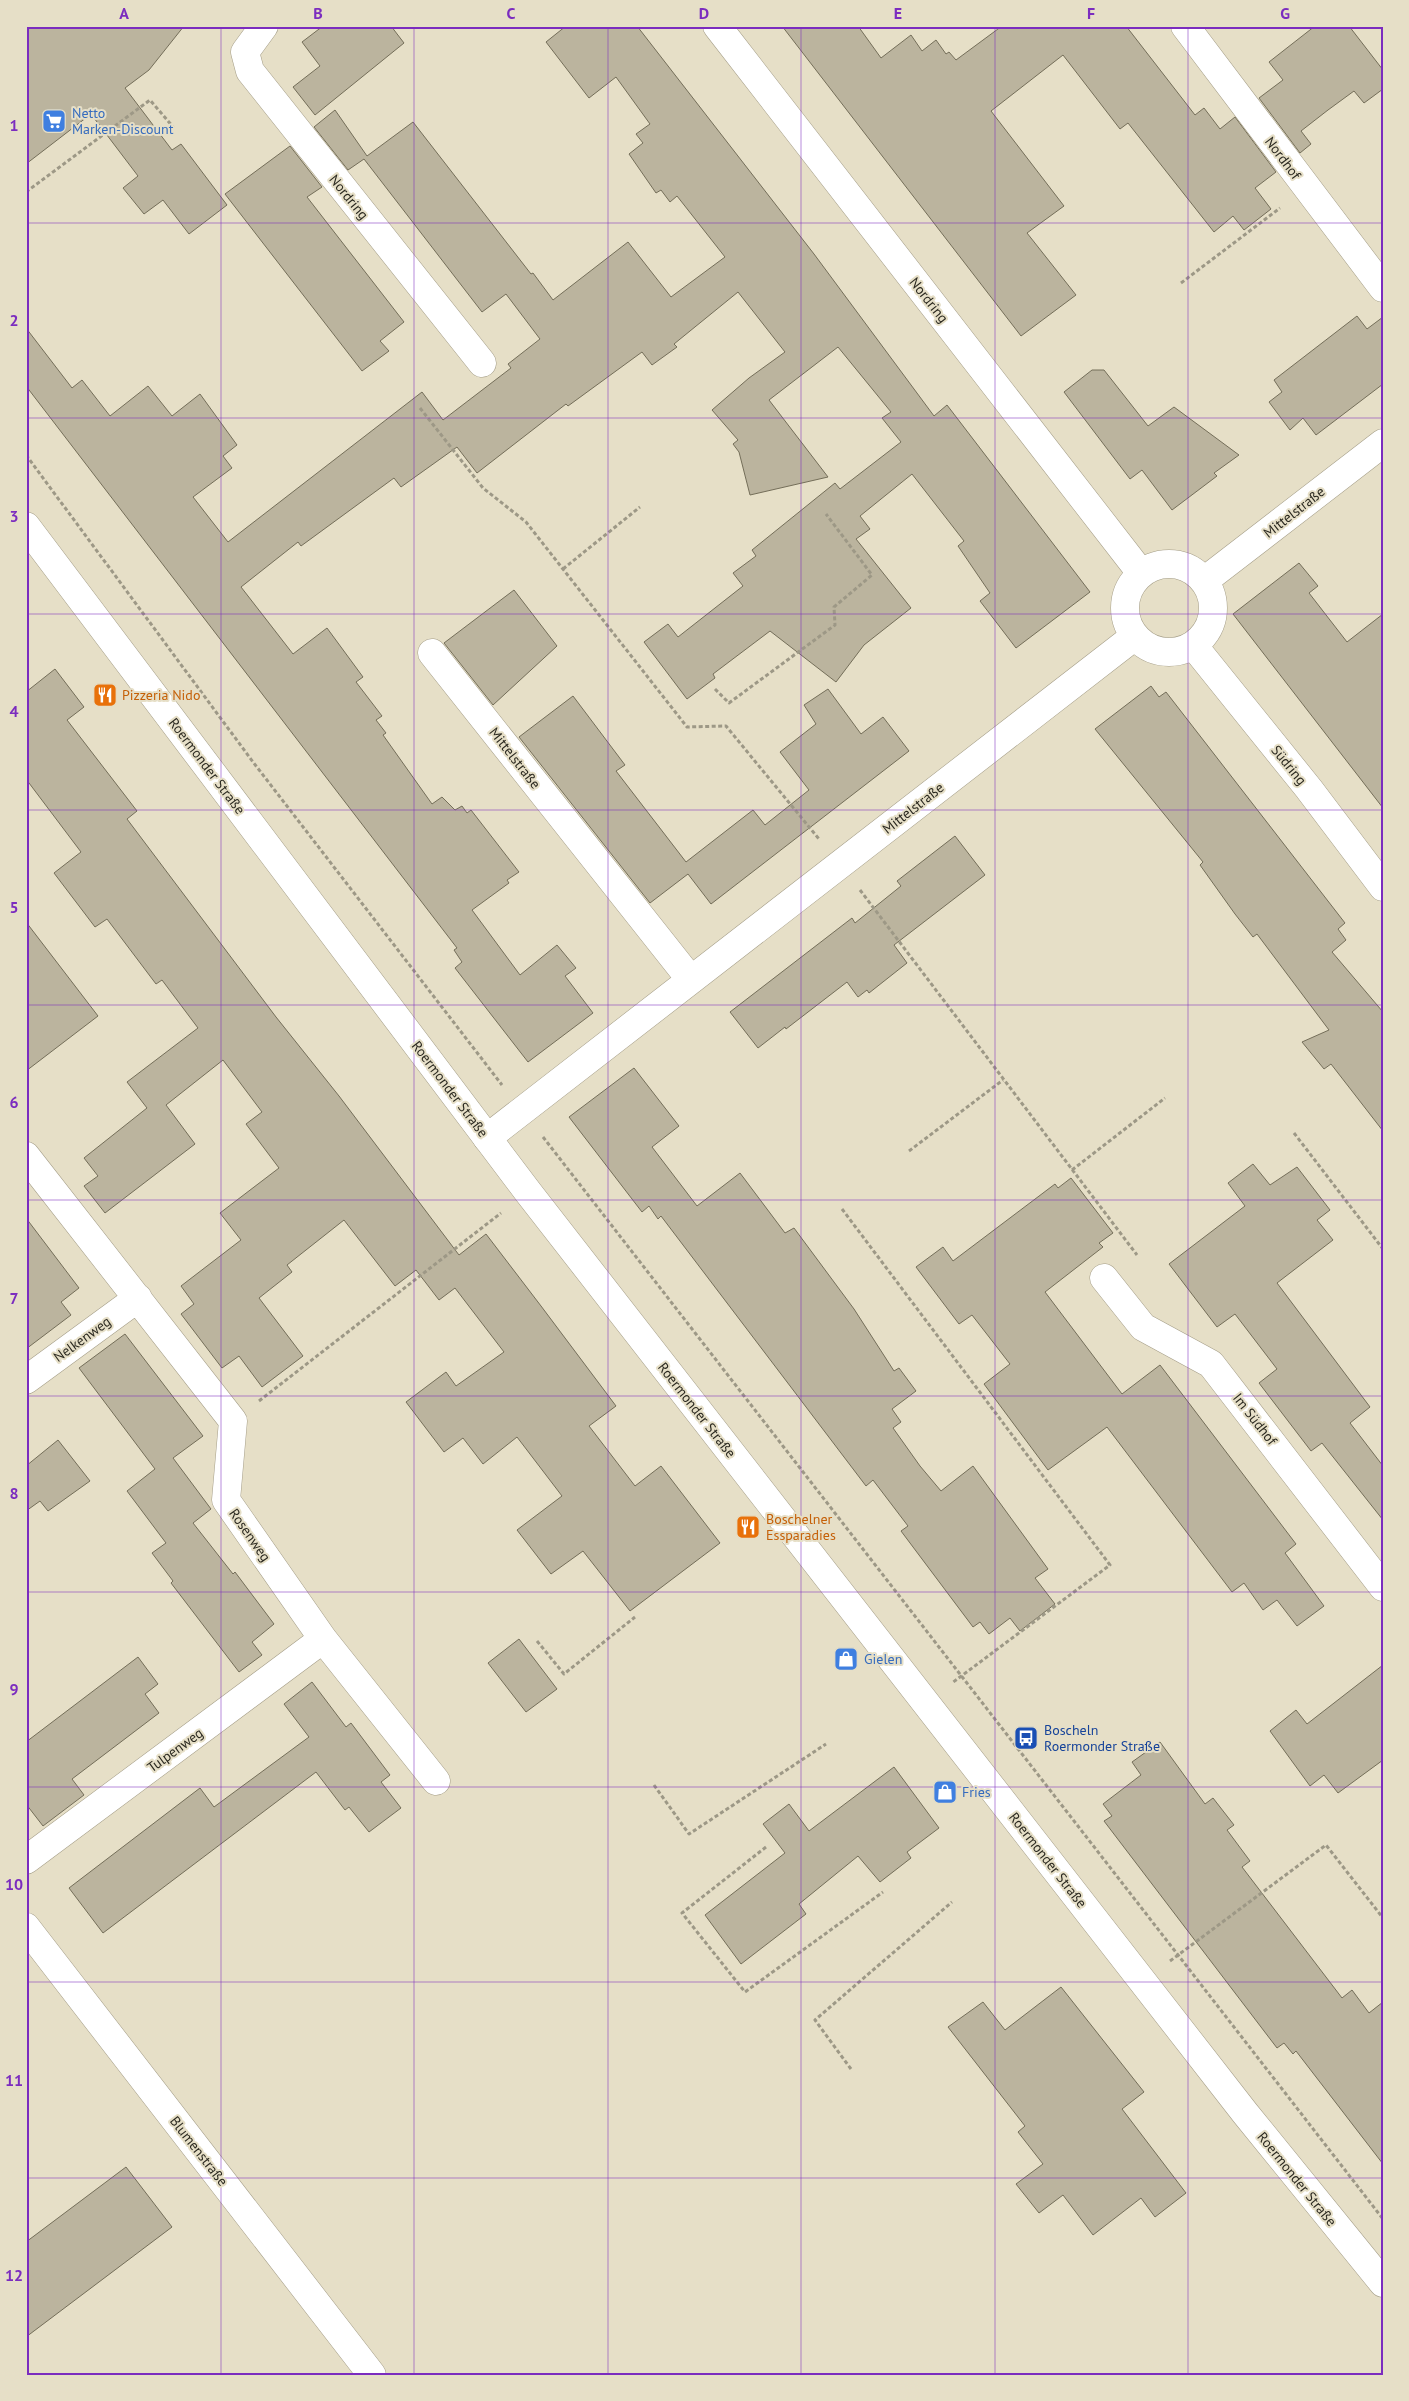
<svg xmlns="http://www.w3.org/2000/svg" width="1409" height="2401" viewBox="0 0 1409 2401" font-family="'PT Sans',sans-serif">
<rect width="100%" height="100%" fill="#e6dfc7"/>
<path fill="#bbb49e" stroke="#746e59" d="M26,26H184L149,70L125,88L172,150L181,144L227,205L189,234L163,200L144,214L123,188L138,176L91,114L26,164Z
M323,26H391L404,43L315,115L293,87L320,66L302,42Z
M566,26H637L814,254L934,416L947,405L1090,592L1016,648L980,601L990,593L958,546L964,541L912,474L860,516L870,529L856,539L911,608L864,645L836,682L770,631L713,674L715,678L687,699L644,642L668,624L678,637L743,586L733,573L756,556L752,550L835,483L840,489L901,442L882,418L891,412L838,347L769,400L828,477L750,495L739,452L733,444L738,440L712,410L749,378L785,352L738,292L674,344L677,347L652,365L642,352L568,406L566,404L477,473L457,447L401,487L394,478L301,546L298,542L241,587L293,654L327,628L363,677L356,682L382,716L376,720L386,733L383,735L432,804L442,797L455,810L462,806L467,813L471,810L519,872L507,880L509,883L472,910L520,975L557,945L576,968L565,976L593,1013L528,1062L455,968L462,962L454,950L457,948L26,386V328L72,388L82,380L110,416L148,386L172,416L200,394L237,445L223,456L232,468L193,497L228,542L422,392L443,420L511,368L508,364L540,339L506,294L482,312L364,159L348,170L314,127L335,110L367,156L413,122L531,274L533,273L553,300L628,242L671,297L725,257L677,196L670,202L661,190L656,193L629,154L643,143L636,134L650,124L616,77L589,98L546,42Z
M782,26H858L881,58L911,35L922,51L936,40L946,54L949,52L956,60L1002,26H1126L1195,115L1204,108L1220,129L1235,117L1276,172L1255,188L1271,209L1244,230L1233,216L1214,232L1128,123L1120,129L1063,55L991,111L1064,206L1027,233L1076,295L1021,336Z
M1315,26H1349L1383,70V89L1364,103L1354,91L1328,110L1301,131L1311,144L1300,153L1259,98L1283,80L1269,62Z
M290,146L322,187L307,197L404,322L380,341L389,351L362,371L225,194Z
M1357,316L1367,329L1383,317V384L1316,435L1303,418L1290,430L1269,402L1282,392L1274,380Z
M1092,370H1104L1148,426L1174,407L1239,455L1214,473L1217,476L1172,510L1142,470L1130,479L1064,392Z
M1299,563L1318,586L1309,593L1347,642L1383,614V808L1233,614Z
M514,590L557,646L493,705L444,643Z
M55,669L84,707L67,720L137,811L127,819L276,1017L339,1096L459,1255L486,1234L541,1306L616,1406L589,1426L635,1486L661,1466L720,1543L630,1611L583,1551L551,1574L517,1530L562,1496L517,1437L483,1464L463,1438L444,1452L406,1402L446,1372L456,1386L504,1352L455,1288L439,1300L416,1270L395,1286L344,1220L287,1265L292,1272L259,1298L303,1356L262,1387L239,1356L222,1368L181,1314L194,1304L181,1286L241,1240L220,1213L279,1168L246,1124L262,1112L223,1060L166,1105L195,1144L105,1213L84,1186L98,1176L84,1158L147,1108L127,1082L198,1028L162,980L156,984L107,919L95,927L54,873L81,852L26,779V692Z
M1151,686L1159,697L1166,692L1345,923L1338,929L1346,940L1332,952L1383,1012V1131L1331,1064L1324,1069L1302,1042L1329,1030L1257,934L1253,937L1235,914L1200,865L1203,862L1095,729Z
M828,689L861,734L883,717L909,751L711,904L688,874L650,903L519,737L573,696L625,765L616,771L686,862L753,810L765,825L809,790L780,752L816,724L804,705Z
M955,836L985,875L894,945L907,963L869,993L867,990L858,997L847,982L786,1029L785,1027L758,1048L730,1012L852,918L855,923L901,886L897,881Z
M26,922L98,1016L26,1071Z
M634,1068L679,1126L652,1147L697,1206L740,1173L785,1233L794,1228L854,1309L894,1371L899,1368L916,1391L892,1409L901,1422L893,1428L920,1466L941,1491L973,1466L1048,1569L1035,1578L1055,1604L1020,1631L1010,1618L989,1634L980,1622L973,1627L901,1531L908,1526L873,1480L866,1486L661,1216L658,1219L649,1206L642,1212L569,1117Z
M1253,1164L1270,1185L1297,1167L1330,1210L1317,1220L1333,1240L1277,1283L1370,1407L1350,1423L1383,1466V1520L1322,1443L1311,1451L1259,1383L1277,1369L1235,1314L1217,1327L1169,1264L1245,1206L1228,1183Z
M1071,1178L1113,1233L1099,1243L1103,1247L1045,1292L1122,1394L1160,1365L1236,1465L1296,1544L1285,1553L1324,1606L1297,1626L1277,1600L1263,1610L1244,1583L1232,1592L1107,1427L1048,1470L984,1384L1010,1364L972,1315L959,1324L916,1267L943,1247L953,1261L1055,1184L1058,1188Z
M26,1218L79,1288L61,1302L71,1315L26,1349Z
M125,1334L203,1436L173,1458L211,1509L193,1523L233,1574L235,1572L274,1624L252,1642L262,1655L239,1672L171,1583L173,1581L152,1553L166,1543L127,1491L155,1469L79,1368Z
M58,1440L90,1481L48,1511L40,1501L26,1511V1466Z
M519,1639L557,1689L526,1712L488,1663Z
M138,1657L158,1684L145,1694L159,1713L72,1779L84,1795L43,1826L26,1804V1742Z
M1383,1665V1760L1338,1793L1324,1775L1310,1786L1270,1731L1296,1710L1307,1724Z
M312,1682L346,1727L351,1723L390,1775L381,1782L401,1808L369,1832L349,1807L345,1810L316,1772L103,1933L69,1888L200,1788L214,1807L309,1737L284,1704Z
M1160,1742L1205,1804L1213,1798L1234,1825L1227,1830L1250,1861L1242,1867L1342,1998L1352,1990L1369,2013L1383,2002V2164L1296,2051L1293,2054L1284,2043L1277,2048L1104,1821L1112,1816L1103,1804L1141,1775L1132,1762Z
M894,1767L939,1828L907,1852L911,1858L880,1882L858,1856L799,1904L806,1914L741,1964L705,1915L785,1853L763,1824L789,1804L809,1831Z
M1061,1987L1144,2092L1122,2109L1186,2193L1155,2217L1141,2198L1093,2235L1063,2195L1039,2213L1016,2184L1043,2164L1018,2132L1025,2126L948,2027L983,2002L1005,2030Z
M126,2167L172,2227L26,2337V2242Z"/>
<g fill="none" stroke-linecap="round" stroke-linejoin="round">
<g stroke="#a59e88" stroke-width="29">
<path id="minor" d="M264,26L245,52L250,71L482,363
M717,26L1141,573
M1185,26L1383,288
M1125 608a44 44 0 1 1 88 0a44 44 0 1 1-88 0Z
M1204,581L1383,443
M1193,645L1309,789L1383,887
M432,653L691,980
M487,1138L1135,636
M26,1156L233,1421L226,1500L323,1639L436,1781
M1104,1278L1143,1327L1211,1364L1383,1587
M26,1380L138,1298
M26,1860L323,1639
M26,1927L372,2375"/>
</g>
<g stroke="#a59e88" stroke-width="29">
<path id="major" d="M26,526L528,1192L1245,2113L1383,2283"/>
</g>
<path stroke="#9d9886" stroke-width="3" stroke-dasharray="4 2.5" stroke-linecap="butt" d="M26,192L150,100L174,128
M1181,283L1280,208
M420,408L483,488L526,522L687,727L726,726L819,839
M26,455L253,762L502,1085
M563,569L640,507
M715,689L729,703L835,625L834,607L872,575L826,514
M860,890L1137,1255
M1294,1133L1383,1249
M543,1137L1383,2219
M909,1151L1003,1080
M1072,1170L1165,1098
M842,1209L1110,1565L952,1683
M259,1401L501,1213
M537,1641L564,1674L635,1617
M654,1785L689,1834L826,1744
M766,1847L682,1913L745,1992L883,1892
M1170,1961L1326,1845L1383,1918
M851,2069L815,2020L952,1902"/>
<use href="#minor" stroke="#fff" stroke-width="28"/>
<use href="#major" stroke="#fff" stroke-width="28"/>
</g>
<path fill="none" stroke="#7b2cbf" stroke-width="1" stroke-opacity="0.55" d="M221,26V2375M414,26V2375M608,26V2375M801,26V2375M995,26V2375M1188,26V2375M26,223H1383M26,418H1383M26,614H1383M26,810H1383M26,1005H1383M26,1200H1383M26,1396H1383M26,1592H1383M26,1787H1383M26,1982H1383M26,2178H1383"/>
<defs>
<g id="supermarket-square" transform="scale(1.25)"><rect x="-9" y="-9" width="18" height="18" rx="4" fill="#3f7fe0" stroke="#e6dfc7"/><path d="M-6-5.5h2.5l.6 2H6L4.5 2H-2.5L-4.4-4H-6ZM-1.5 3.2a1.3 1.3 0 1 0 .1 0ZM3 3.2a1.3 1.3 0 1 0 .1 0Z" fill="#fff"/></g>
<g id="restaurant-square" transform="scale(1.25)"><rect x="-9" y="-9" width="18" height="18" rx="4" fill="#e8710a" stroke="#e6dfc7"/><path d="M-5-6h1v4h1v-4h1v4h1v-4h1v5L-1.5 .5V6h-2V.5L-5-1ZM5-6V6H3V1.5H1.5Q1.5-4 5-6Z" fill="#fff"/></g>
<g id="shop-square" transform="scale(1.25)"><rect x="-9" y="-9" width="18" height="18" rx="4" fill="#3f7fe0" stroke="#e6dfc7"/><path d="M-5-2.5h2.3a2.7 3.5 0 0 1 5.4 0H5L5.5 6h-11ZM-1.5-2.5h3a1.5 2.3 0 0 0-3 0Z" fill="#fff"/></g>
<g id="bus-square" transform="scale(1.25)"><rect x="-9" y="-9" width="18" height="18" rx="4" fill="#1a4fb4" stroke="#e6dfc7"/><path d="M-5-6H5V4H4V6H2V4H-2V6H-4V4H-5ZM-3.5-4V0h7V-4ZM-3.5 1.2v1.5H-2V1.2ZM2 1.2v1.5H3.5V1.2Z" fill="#fff"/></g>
</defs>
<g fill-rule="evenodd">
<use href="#supermarket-square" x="54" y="121"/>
<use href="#restaurant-square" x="105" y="695"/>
<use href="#restaurant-square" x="748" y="1527"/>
<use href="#shop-square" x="846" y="1659"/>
<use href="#bus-square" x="1026" y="1738"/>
<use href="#shop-square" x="945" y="1792"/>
</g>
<g text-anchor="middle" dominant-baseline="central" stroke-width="4" stroke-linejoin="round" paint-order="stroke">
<g font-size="14" fill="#366cbe" stroke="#e6dfc7" text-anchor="start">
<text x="72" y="113">Netto<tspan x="72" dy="16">Marken-Discount</tspan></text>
<text x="864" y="1659">Gielen</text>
<text x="962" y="1792">Fries</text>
</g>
<g font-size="14" fill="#2b2920" stroke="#e6dfc7">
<text transform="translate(1283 158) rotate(53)">Nordhof</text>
<text transform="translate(349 197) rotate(51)">Nordring</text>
<text transform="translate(929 300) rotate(52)">Nordring</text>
<text transform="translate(1294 512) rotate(-38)">Mittelstraße</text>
<text transform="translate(515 758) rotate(52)">Mittelstraße</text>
<text transform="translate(1289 765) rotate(51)">Südring</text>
<text transform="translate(207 766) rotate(53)">Roermonder Straße</text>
<text transform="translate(913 808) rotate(-38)">Mittelstraße</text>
<text transform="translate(450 1089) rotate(53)">Roermonder Straße</text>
<text transform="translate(82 1339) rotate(-36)">Nelkenweg</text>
<text transform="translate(697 1410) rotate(52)">Roermonder Straße</text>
<text transform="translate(1255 1419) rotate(52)">Im Südhof</text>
<text transform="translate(250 1535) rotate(55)">Rosenweg</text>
<text transform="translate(175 1750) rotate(-36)">Tulpenweg</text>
<text transform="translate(1048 1860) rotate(52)">Roermonder Straße</text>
<text transform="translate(199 2151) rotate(52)">Blumenstraße</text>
<text transform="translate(1297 2179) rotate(51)">Roermonder Straße</text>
</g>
<g font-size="14" fill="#c56008" stroke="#e6dfc7" text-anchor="start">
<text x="122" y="695">Pizzeria Nido</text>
<text x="766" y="1519">Boschelner<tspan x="766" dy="16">Essparadies</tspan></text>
</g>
<g font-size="14" fill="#164399" stroke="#e6dfc7" text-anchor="start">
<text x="1044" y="1730">Boscheln<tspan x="1044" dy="16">Roermonder Straße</tspan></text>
</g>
</g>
<rect width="1409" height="2401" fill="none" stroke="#e6dfc7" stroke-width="55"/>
<rect x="28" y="28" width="1354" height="2346" fill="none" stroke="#7b2cbf" stroke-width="2"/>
<g font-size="16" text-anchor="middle" font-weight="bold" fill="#7b2cbf">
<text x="124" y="19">A</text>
<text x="318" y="19">B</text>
<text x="511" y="19">C</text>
<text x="704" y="19">D</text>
<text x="898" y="19">E</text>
<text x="1091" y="19">F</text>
<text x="1285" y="19">G</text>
<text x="14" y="131">1</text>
<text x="14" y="326">2</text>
<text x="14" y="522">3</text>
<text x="14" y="717">4</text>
<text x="14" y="913">5</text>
<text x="14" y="1108">6</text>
<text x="14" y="1304">7</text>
<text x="14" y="1499">8</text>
<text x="14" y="1695">9</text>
<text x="14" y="1890">10</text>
<text x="14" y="2086">11</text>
<text x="14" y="2281">12</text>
</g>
</svg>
